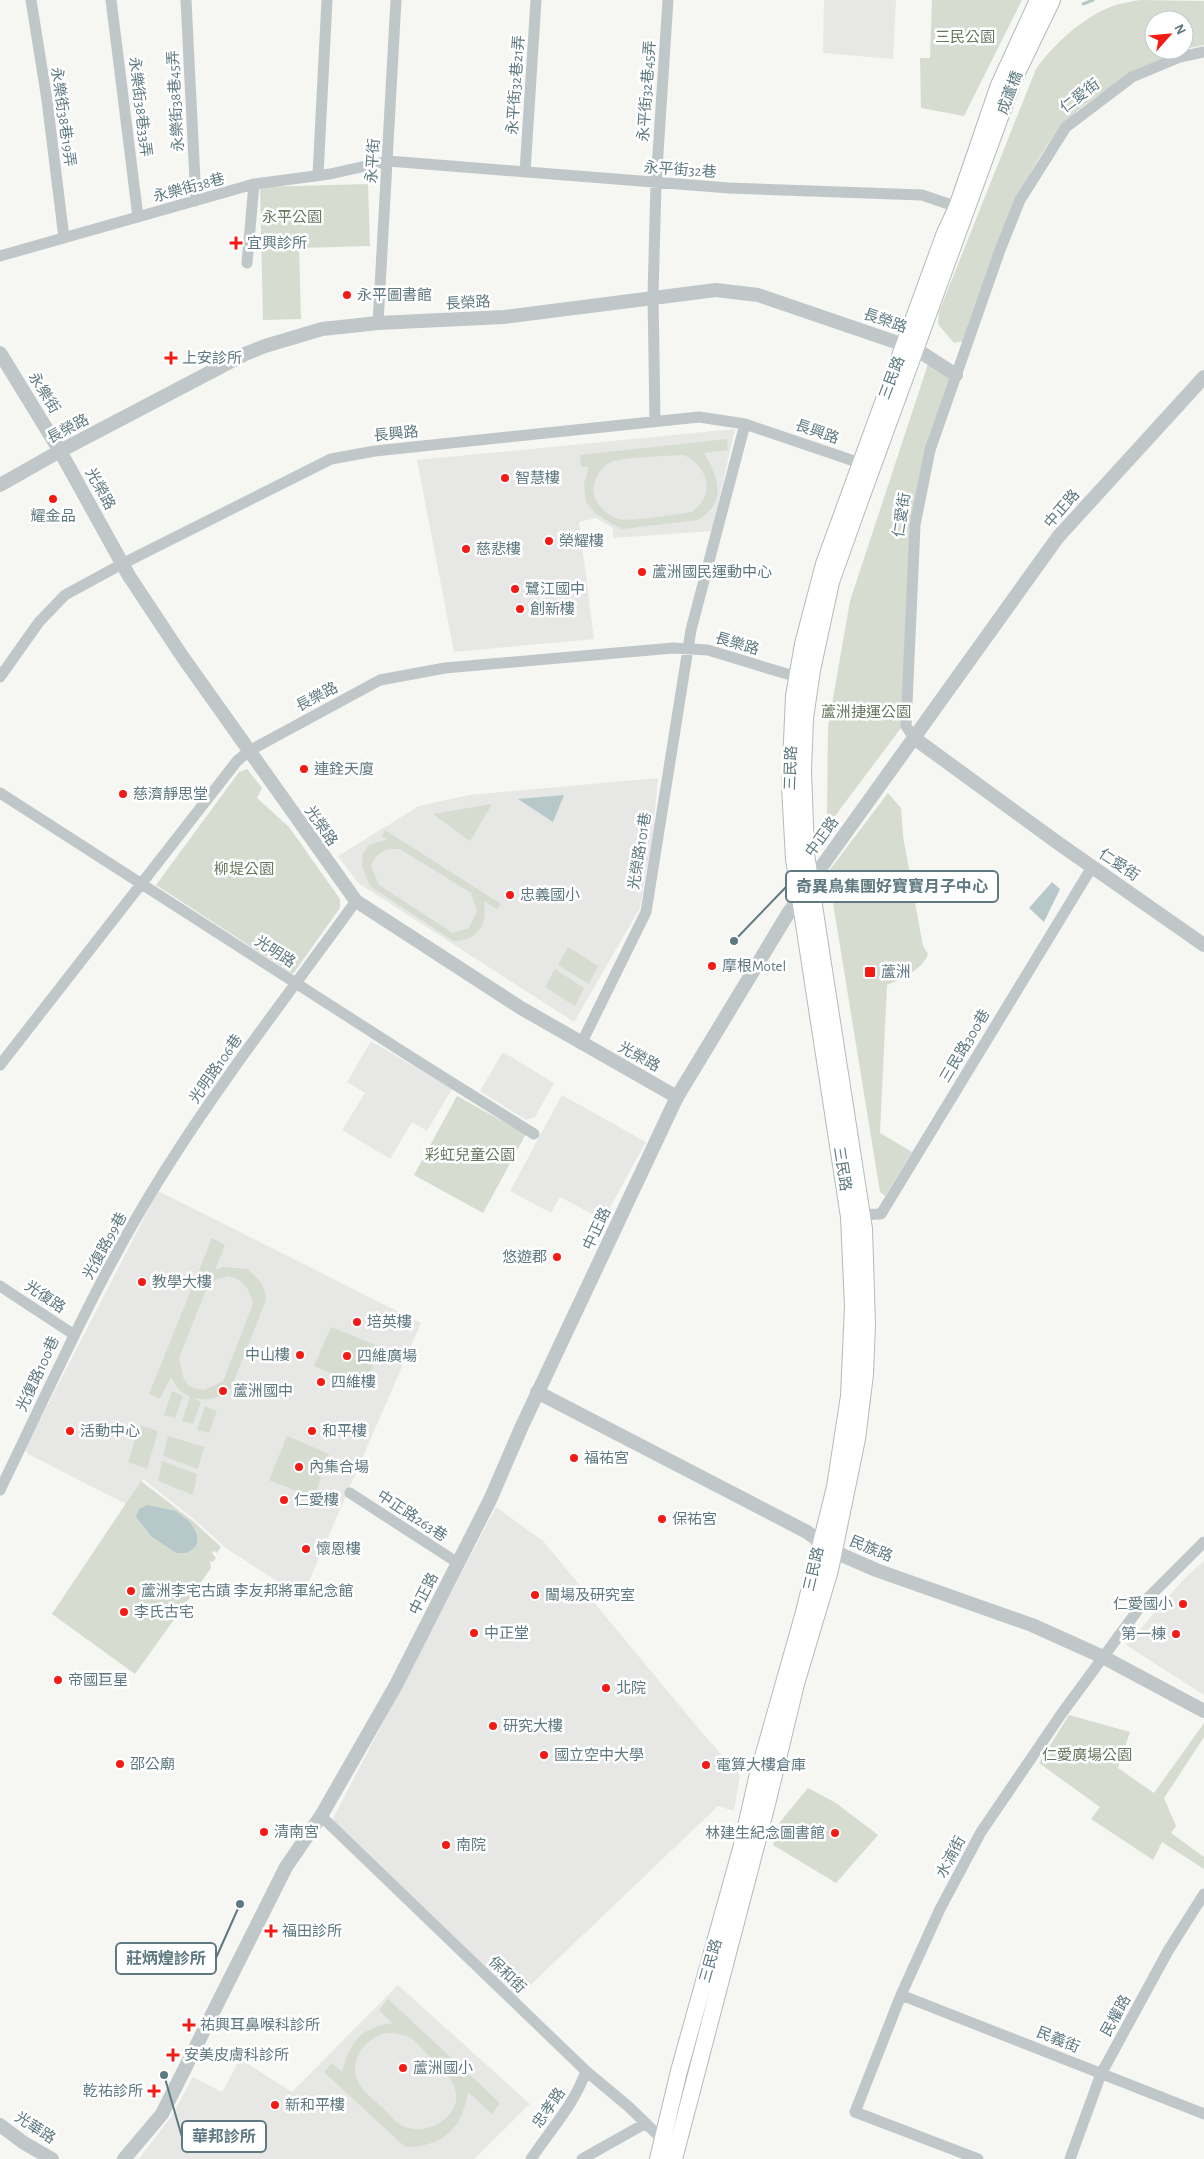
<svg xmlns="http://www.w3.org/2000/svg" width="1204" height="2159" viewBox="0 0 1204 2159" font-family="'Alegreya Sans','Noto Sans TC',sans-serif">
<rect width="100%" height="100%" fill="#f6f6f2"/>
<path fill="#e7e7e6" d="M824,0H896L893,59L823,53Z
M735,429L712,531L613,538V528L596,518L579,522L594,639L454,652L417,460Z
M658,778L653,833L640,908L574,1022L358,883L338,856L419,806L469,795Z
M371,1041L452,1089L427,1131L412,1122L390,1159L342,1130L365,1093L347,1082Z
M503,1052L554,1083L535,1117L526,1120L480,1091Z
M562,1095L646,1142L603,1220L560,1197L551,1213L510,1191Z
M158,1191L421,1323L302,1597L227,1549L196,1521L143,1479L126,1504L28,1454L25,1449Z
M496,1507L543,1541L704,1735L740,1775L734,1811L718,1806L517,1998L331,1822Z
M1204,1561V1695L1126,1645L1186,1577Z
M398,1985L530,2104L474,2159H139L171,2117L193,2077L222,2092L240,2059L292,2092Z"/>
<path fill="#d7dcd1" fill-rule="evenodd" d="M932,0H1022L964,116L921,108L920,58H930Z
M1140,0L1204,1V45L1184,49V20H1154V50H1182C1147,66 1114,83 1083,106C1022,154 990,269 963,341L954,343L938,324L939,312L1036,69C1054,44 1083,17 1113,6C1121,3 1131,2 1140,0Z
M368,184L370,246L299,248L301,319L263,320L260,187Z
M930,358L956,375L911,522L901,728L835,816L827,815L828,727L850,601Z
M727,439L728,450L704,453C718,477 728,501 698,520L622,529L614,525L596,514L586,502L584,483L589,467H581L580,455ZM684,455C709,468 716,494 692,512C678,514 629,522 619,519C606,516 590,499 594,485C596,476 603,465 612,462C622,457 670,456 684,455Z
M247,769L262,788L257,798L289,827L340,899V908L293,974L156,885L239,772Z
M888,793L901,808L903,836L923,946L928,954C923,969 901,980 887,985L880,1133L912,1152L885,1196L880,1192L828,872Z
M492,804L470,841L433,814Z
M385,830L501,904L497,909L484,901C487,924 480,940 453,941L370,886L362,866L363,854L369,845L387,839L382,836ZM389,849H400L471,893L477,911L469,928L453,933L379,885L371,866C375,856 379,852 389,849Z
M568,947L598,966L589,984L558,965Z
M555,969L584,988L575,1006L545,987Z
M457,1096L526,1134L483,1213L414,1175Z
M212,1238L225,1245L215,1270L223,1267L247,1269L261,1282L265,1292L266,1300L231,1388C219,1399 209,1401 193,1398L201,1402L193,1424L182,1421L190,1397L179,1390L171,1377L160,1399L149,1394ZM227,1276C244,1279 249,1288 253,1304L223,1381L204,1390L194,1388L188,1385L183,1377L179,1358L209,1282Z
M331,1327L380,1347L365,1388L314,1366Z
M172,1391L183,1396L175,1418L164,1415Z
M205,1406L217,1411L209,1433L197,1430Z
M140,1425L158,1431L147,1469L128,1462Z
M168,1436L204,1447L198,1469L163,1456Z
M287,1436L329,1454L314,1498L269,1480Z
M162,1461L197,1474L193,1495L158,1481Z
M141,1481L194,1522L221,1547L217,1553L214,1551L212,1553L216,1558L213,1562L210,1561L211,1568L135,1674L52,1614Z
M1069,1715L1130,1732L1118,1768L1154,1793L1204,1723V1737L1164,1798L1176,1826L1171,1833L1204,1857V1869L1162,1842L1153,1860L1091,1819L1100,1807L1039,1763Z
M808,1788L836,1803L878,1835L836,1883L773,1845L780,1822Z
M388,1999L500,2103L492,2114L468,2092C462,2129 443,2147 405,2147L324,2072L332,2063L342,2072C350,2042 360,2028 392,2023L379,2010ZM385,2033C393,2033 404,2034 411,2038C418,2043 424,2051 430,2057C447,2073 470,2095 446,2118C435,2128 418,2133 403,2126C396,2123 389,2114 383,2108C376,2102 367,2095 361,2087C346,2065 362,2040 385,2033Z"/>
<path fill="#b6c8ca" d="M564,795L553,822L518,799Z
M1052,882L1060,889L1044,922L1029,908Z
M147,1505L176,1511L190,1522L197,1534V1544L193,1549L186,1553H176L151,1536L136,1517L139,1509Z"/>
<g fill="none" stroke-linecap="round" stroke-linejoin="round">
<path stroke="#b6c8ca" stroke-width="3" d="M1083,4L1093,0"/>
<g stroke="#b2bbbe" stroke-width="18">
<path id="secondary" d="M658,2159L679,2071L741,1849L757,1778L803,1616L835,1487L849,1396L853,1306L849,1217L794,859L790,787L794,696L803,644L824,564L945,233L957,207L999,85L1038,0
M674,2159L767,1804L796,1684L830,1570L857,1439L865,1374L867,1325L864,1229L806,854L803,770L805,718L812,670L831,582L857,509L1014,79L1052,0"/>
</g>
<path stroke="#c0c7c9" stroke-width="11" d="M31,0L47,100L64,238
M111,0L138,217
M186,0L196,201
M525,172L536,0
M318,175L327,0
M0,256L254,184L330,174L388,161L729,188L922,195L963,209
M247,263L254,184
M378,323L396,0
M655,421L653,296L656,184L668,0
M0,677L39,622L65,595L122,564L331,459L375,451L699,417L745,424L860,463
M914,738L906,726L915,525L930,450L1000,250L1020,200L1066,127L1132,77L1180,57L1204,52
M0,793L414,1059L534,1134
M581,1044L646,912L691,630L745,424
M0,1065L237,761L249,751L380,680L445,668L673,648L708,650L797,677
M856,1215L881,1214L1092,867
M0,1286L73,1334
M0,1490C52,1383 100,1273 164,1172C223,1078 291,991 356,901
M350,1493L458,1563
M321,1816L586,2071L629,2107L666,2143
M901,1995L1204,2114
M531,2159C551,2129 574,2105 586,2071
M582,2159L646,2123
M978,2159L855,2112L901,1995L940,1909L981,1832L1062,1713L1143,1603L1204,1542
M1070,2159L1101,2074L1168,1951L1204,1894"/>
<path stroke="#c0c7c9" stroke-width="14" d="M0,353L60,451L129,576L182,656L356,901L521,1008L677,1097
M0,485L60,451L245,354L265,346L322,329L378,323L504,317L716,290L758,295L916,349L956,375
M914,738L1058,843L1204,945
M537,1392L807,1532L835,1552L876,1570L1032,1625L1103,1657L1204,1711
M0,2125L24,2143L52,2159
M124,2159L162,2114L286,1867L321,1816L396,1685L490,1500L522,1426L677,1097L789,912L1058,537L1204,377"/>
<use href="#secondary" stroke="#fff" stroke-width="16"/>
</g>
<g fill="#f41b15" stroke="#fff" stroke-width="2">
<path d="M233.5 235.5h5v5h5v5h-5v5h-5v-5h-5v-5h5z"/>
<circle cx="347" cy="295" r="5"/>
<path d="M168.5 350.5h5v5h5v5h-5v5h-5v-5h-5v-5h5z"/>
<circle cx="505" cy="478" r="5"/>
<circle cx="53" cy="499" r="5"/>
<circle cx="549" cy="541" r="5"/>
<circle cx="466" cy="549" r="5"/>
<circle cx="642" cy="572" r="5"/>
<circle cx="515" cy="589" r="5"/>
<circle cx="520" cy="609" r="5"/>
<circle cx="304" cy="769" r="5"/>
<circle cx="123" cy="794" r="5"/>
<circle cx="510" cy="895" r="5"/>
<circle cx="712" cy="966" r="5"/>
<rect x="864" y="966" width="12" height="12" rx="2.5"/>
<circle cx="557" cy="1257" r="5"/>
<circle cx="142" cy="1282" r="5"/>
<circle cx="357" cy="1322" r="5"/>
<circle cx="300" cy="1355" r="5"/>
<circle cx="347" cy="1356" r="5"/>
<circle cx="321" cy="1382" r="5"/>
<circle cx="223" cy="1391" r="5"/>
<circle cx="70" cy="1431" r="5"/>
<circle cx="312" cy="1431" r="5"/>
<circle cx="574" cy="1458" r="5"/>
<circle cx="299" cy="1467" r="5"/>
<circle cx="284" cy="1500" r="5"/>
<circle cx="662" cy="1519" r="5"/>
<circle cx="306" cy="1549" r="5"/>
<circle cx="131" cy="1591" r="5"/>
<circle cx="535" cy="1595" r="5"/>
<circle cx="1183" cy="1604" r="5"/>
<circle cx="124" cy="1612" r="5"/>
<circle cx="474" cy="1633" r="5"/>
<circle cx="1176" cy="1634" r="5"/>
<circle cx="58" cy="1680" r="5"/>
<circle cx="606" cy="1688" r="5"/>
<circle cx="493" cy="1726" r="5"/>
<circle cx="544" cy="1755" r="5"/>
<circle cx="120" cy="1764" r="5"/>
<circle cx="706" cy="1765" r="5"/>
<circle cx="264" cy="1832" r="5"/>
<circle cx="835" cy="1833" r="5"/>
<circle cx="446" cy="1845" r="5"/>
<path d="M268.5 1923.5h5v5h5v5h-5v5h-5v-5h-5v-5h5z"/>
<path d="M186.5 2017.5h5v5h5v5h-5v5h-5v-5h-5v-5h5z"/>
<path d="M170.5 2047.5h5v5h5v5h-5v5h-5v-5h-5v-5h5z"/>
<circle cx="403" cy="2068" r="5"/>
<path d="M151.5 2083.5h5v5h5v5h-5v5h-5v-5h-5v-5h5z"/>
<circle cx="275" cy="2105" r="5"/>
</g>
<g text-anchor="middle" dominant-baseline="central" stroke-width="5" stroke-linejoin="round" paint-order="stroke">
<g font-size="15" fill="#68785e" stroke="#fff">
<text x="965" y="37">三民公園</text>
<text x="292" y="217">永平公園</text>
<text x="866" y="712">蘆洲捷運公園</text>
<text x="244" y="869">柳堤公園</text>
<text x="470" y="1155">彩虹兒童公園</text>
<text x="1087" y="1755">仁愛廣場公園</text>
</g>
<g font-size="15" fill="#5e7981" stroke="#fff">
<text transform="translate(516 85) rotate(-86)">永平街32巷21弄</text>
<text transform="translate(647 91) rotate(-86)">永平街32巷45弄</text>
<text transform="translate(1010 93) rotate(-69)">成蘆橋</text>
<text transform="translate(1080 96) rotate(-37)">仁愛街</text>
<text transform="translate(176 101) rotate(-93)">永樂街38巷45弄</text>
<text transform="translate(140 107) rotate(83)">永樂街38巷33弄</text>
<text transform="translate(63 117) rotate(82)">永樂街38巷19弄</text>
<text transform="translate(373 161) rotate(-86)">永平街</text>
<text transform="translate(680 170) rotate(4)">永平街32巷</text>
<text transform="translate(189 188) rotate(-15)">永樂街38巷</text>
<text transform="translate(468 303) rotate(-3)">長榮路</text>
<text transform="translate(885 321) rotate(19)">長榮路</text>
<text transform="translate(892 378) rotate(-69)">三民路</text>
<text transform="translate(44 393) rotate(58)">永樂街</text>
<text transform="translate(68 429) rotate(-28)">長榮路</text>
<text transform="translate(817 432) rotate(19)">長興路</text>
<text transform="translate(396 434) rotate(-6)">長興路</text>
<text transform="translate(100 489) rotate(61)">光榮路</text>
<text transform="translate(1062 509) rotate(-49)">中正路</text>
<text transform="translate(902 515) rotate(-81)">仁愛街</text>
<text transform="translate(737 644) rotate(16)">長樂路</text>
<text transform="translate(317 697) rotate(-28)">長樂路</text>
<text transform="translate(791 768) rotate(-88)">三民路</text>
<text transform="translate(321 826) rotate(55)">光榮路</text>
<text transform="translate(822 837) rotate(-54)">中正路</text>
<text transform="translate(640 851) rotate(-81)">光榮路101巷</text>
<text transform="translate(1119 865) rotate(34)">仁愛街</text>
<text transform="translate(275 952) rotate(33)">光明路</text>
<text transform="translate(965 1046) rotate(-59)">三民路300巷</text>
<text transform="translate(639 1057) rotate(29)">光榮路</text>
<text transform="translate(216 1069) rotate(-55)">光明路106巷</text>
<text transform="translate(842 1169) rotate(81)">三民路</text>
<text transform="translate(597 1229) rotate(-65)">中正路</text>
<text transform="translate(105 1246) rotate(-61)">光復路99巷</text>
<text transform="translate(45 1297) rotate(34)">光復路</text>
<text transform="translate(38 1374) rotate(-65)">光復路100巷</text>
<text transform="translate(412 1516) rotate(33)">中正路263巷</text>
<text transform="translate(871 1549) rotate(22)">民族路</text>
<text transform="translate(814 1569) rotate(-77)">三民路</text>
<text transform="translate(424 1594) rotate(-63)">中正路</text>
<text transform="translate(951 1857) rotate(-62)">水湳街</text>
<text transform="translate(711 1961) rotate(-74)">三民路</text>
<text transform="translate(507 1975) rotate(44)">保和街</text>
<text transform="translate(1116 2016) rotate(-61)">民權路</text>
<text transform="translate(1058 2040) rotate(22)">民義街</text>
<text transform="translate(549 2108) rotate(-55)">忠孝路</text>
<text transform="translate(35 2128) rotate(33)">光華路</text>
</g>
<g font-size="15" fill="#5e7981" stroke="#fff" text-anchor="start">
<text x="247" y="243">宜興診所</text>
<text x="357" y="295">永平圖書館</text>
<text x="182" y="358">上安診所</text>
<text x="515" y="478">智慧樓</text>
<text x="53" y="516" text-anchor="middle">耀金品</text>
<text x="559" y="541">榮耀樓</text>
<text x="476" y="549">慈悲樓</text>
<text x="652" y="572">蘆洲國民運動中心</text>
<text x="525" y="589">鷺江國中</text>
<text x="530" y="609">創新樓</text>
<text x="314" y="769">連銓天廈</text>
<text x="133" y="794">慈濟靜思堂</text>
<text x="520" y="895">忠義國小</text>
<text x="722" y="966">摩根Motel</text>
<text x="881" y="972">蘆洲</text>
<text x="547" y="1257" text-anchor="end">悠遊郡</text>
<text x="152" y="1282">教學大樓</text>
<text x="367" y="1322">培英樓</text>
<text x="290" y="1355" text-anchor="end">中山樓</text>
<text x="357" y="1356">四維廣場</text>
<text x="331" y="1382">四維樓</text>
<text x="233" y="1391">蘆洲國中</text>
<text x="80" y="1431">活動中心</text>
<text x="322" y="1431">和平樓</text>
<text x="584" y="1458">福祐宮</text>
<text x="309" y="1467">內集合場</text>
<text x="294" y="1500">仁愛樓</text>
<text x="672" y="1519">保祐宮</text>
<text x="316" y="1549">懷恩樓</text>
<text x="141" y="1591">蘆洲李宅古蹟 李友邦將軍紀念館</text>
<text x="545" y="1595">闈場及研究室</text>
<text x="1173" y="1604" text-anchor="end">仁愛國小</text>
<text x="134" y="1612">李氏古宅</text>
<text x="484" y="1633">中正堂</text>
<text x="1166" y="1634" text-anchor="end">第一棟</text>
<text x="68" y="1680">帝國巨星</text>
<text x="616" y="1688">北院</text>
<text x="503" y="1726">研究大樓</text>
<text x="554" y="1755">國立空中大學</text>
<text x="130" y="1764">邵公廟</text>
<text x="716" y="1765">電算大樓倉庫</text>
<text x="274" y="1832">清南宮</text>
<text x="825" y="1833" text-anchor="end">林建生紀念圖書館</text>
<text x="456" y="1845">南院</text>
<text x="282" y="1931">福田診所</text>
<text x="200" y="2025">祐興耳鼻喉科診所</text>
<text x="184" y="2055">安美皮膚科診所</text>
<text x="413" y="2068">蘆洲國小</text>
<text x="143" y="2091" text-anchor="end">乾祐診所</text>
<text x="285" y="2105">新和平樓</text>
</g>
</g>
<path fill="none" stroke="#5e7981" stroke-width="2" d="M734 941L786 887M240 1904L216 1958M164 2075L182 2137"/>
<g fill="#5e7981" stroke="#fff" stroke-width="2">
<circle cx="734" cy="941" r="5"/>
<circle cx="240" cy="1904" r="5"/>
<circle cx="164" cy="2075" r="5"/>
</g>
<g fill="#fff" stroke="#5e7981" stroke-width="2">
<rect x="786" y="871" width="212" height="31" rx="5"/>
<rect x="116" y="1943" width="100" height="31" rx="5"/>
<rect x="182" y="2121" width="84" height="31" rx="5"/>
</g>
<g font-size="16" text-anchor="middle" font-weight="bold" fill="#5e7981">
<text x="892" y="892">奇異鳥集團好寶寶月子中心</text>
<text x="166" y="1964">莊炳煌診所</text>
<text x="224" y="2142">華邦診所</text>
</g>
<g transform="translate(1169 35) rotate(63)"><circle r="24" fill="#ffffff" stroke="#bfc9cd"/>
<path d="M0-4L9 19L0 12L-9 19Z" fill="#f41b15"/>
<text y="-8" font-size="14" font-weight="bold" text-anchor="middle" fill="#5e7981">N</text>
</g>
</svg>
